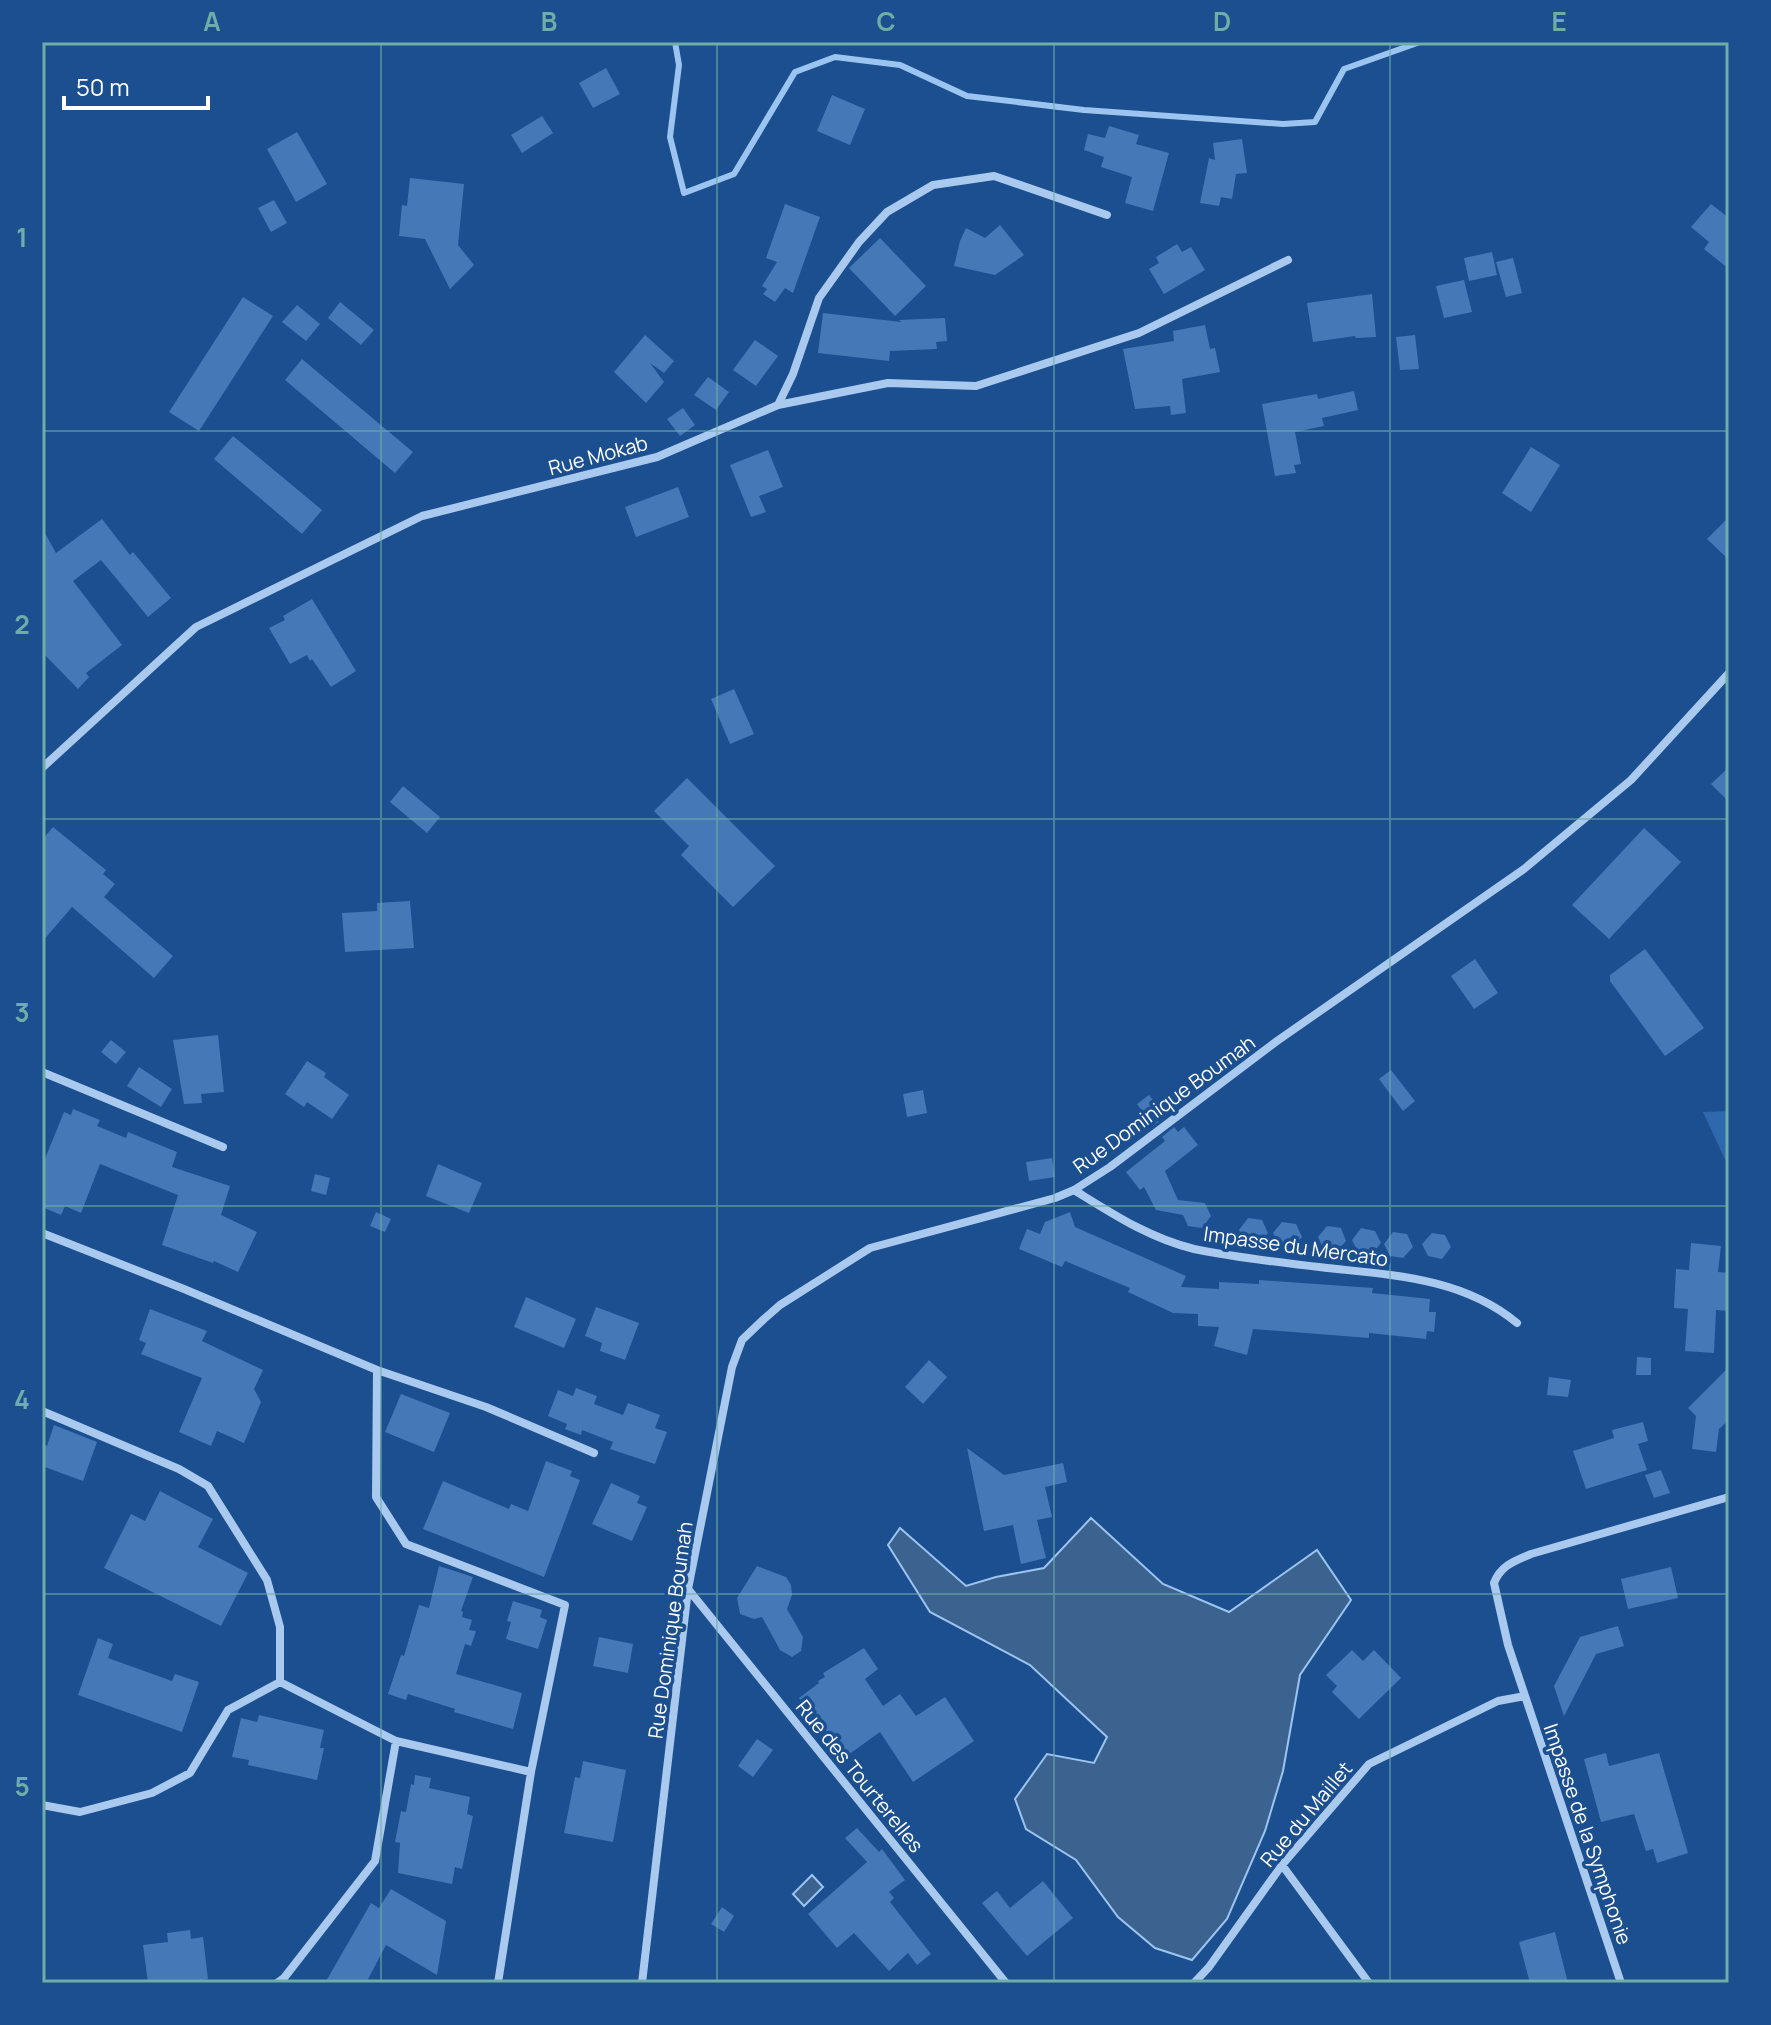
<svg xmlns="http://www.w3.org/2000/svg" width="1771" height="2025" viewBox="0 0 1771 2025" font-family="Manrope,sans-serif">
<rect width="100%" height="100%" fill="#1b4f8f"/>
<path fill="#2e69ad" d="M1729,1111V1168L1703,1112Z"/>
<path fill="#3c6290" stroke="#9cc4f0" stroke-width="2" d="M1091,1518L1163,1584L1229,1612L1317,1550L1351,1600L1300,1675L1283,1771L1265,1831L1227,1919L1192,1960L1155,1948L1118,1917L1076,1860L1026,1829L1015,1799L1047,1754L1094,1763L1107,1737L1030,1665L930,1612L888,1545L900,1528L966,1586L996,1577L1044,1568Z
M812,1875L823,1887L804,1906L793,1894Z"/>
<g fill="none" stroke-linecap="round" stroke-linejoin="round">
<path stroke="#9cc4f0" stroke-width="6" d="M675,42L679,65L670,137L684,193L734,174L795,72L835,57L900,65L967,96L1084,110L1283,124L1315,122L1344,69L1420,42"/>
</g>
<path fill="#4478b7" d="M606,68L620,94L593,108L579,83Z
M832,95L865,109L850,145L817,131Z
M542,116L553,133L522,153L511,135Z
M1109,126L1139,135L1136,144L1169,153L1153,211L1125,203L1132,177L1101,167L1104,157L1084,150L1088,134L1105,138Z
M297,132L327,184L296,202L267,149Z
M1242,139L1247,173L1236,174L1232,199L1221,197L1219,206L1200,203L1209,158L1215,160L1213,143Z
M410,178L464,184L458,245L474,265L450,289L425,239L399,236L402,205L407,206Z
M274,200L287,223L271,232L258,208Z
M785,204L820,217L793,293L785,288L775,302L763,294L767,289L762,286L777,262L766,258Z
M1711,204L1729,218V269L1704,249L1709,242L1691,227Z
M1000,225L1024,255L995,275L954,266L960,241L966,228L985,238Z
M880,238L926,286L895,316L849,268Z
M1177,244L1182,252L1191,247L1205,270L1164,294L1149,269L1159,263L1156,257Z
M1492,252L1497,275L1469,281L1464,258Z
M1513,258L1522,293L1506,297L1496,262Z
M1464,280L1472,312L1444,318L1436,286Z
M1372,294L1376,337L1356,338L1355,336L1313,342L1307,303Z
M243,297L273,316L199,431L169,412Z
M340,302L374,330L361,345L328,318Z
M297,305L320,324L306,341L282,322Z
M823,313L901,322L899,320L945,318L947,341L936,342L937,349L890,351L889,361L818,353Z
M1205,325L1210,349L1215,348L1220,372L1182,379L1186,413L1171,415L1170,406L1135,409L1123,349L1174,341L1173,331Z
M645,335L674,361L664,373L650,363L664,382L646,403L614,372Z
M1415,335L1419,369L1400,370L1396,337Z
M755,340L778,356L756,386L733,370Z
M302,359L413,452L395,473L285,380Z
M708,377L729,392L716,410L694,395Z
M1354,391L1358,410L1322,418L1324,426L1295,432L1301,464L1294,465L1296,473L1275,476L1262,404L1317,394L1318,399Z
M683,408L695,425L680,436L667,419Z
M233,436L322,510L302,534L214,459Z
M1531,447L1560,465L1531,512L1502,493Z
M768,450L783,487L759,496L766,512L751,517L730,465Z
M678,487L689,517L636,537L625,507Z
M1729,517V560L1707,539Z
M102,519L130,555L133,552L171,598L148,617L101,560L73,581L122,645L86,673L89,677L78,689L42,652V528L56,553Z
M312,599L356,671L331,687L312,659L310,661L307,655L290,664L269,628L285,620L283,616Z
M734,689L754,734L730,744L711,699Z
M1729,767V802L1711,784Z
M687,778L775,866L733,907L681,855L689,846L654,811Z
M403,786L440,817L427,833L390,802Z
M53,827L106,870L103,874L115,884L104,897L173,956L154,978L72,907L42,942V840Z
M1644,828L1681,862L1609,939L1572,905Z
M410,901L414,948L345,952L342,913L377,911V903Z
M1645,949L1704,1028L1665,1056L1610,981V975Z
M1475,959L1498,993L1474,1009L1451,976Z
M218,1035L224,1092L201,1094L202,1103L184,1104L173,1040Z
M111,1040L126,1052L116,1064L101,1052Z
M307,1061L326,1073L324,1077L349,1095L332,1119L307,1102L304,1107L285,1094Z
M139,1067L172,1089L161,1107L127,1086Z
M1391,1070L1415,1101L1403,1111L1379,1079Z
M923,1090L927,1113L907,1117L903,1094Z
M1149,1095L1166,1116L1153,1126L1137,1104Z
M73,1109L100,1120L97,1126L126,1138L128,1132L177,1152L172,1167L230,1186L221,1215L257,1232L238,1272L214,1261L213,1263L162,1245L178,1195L100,1164L81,1213L65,1206L61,1215L42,1207V1166L64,1112L71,1115Z
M1174,1127L1178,1132L1184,1127L1198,1145L1165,1171L1178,1200L1205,1203L1211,1216L1202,1228L1188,1226L1183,1215L1156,1210L1144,1187L1140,1190L1126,1172L1165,1141L1162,1137Z
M1052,1158L1055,1177L1029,1181L1026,1162Z
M438,1164L482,1183L469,1213L426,1196Z
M315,1174L330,1178L326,1195L311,1191Z
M376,1212L391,1219L385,1232L370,1226Z
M1070,1212L1075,1227L1186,1276L1181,1287L1219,1289V1282L1259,1284V1280L1373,1288L1372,1293L1430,1299L1429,1312H1436L1434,1332L1427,1331L1426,1339L1369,1333V1338L1253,1329L1247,1355L1214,1346L1219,1327L1198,1326V1314L1173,1313L1128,1292L1130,1288L1065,1261L1062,1267L1019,1249L1027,1229L1040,1234L1045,1222Z
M1248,1218L1262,1220L1268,1233L1258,1244L1245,1242L1239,1230Z
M1282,1222L1296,1224L1302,1237L1292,1248L1279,1246L1273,1233Z
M1327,1226L1341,1228L1346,1241L1337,1252L1324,1250L1318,1237Z
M1361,1228L1375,1231L1381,1243L1371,1255L1358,1252L1352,1240Z
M1393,1232L1407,1234L1413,1247L1403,1258L1390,1256L1384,1244Z
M1432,1233L1445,1235L1451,1247L1442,1259L1428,1256L1422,1244Z
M1691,1243L1721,1246L1718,1272L1729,1273V1311L1716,1310L1714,1353L1685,1351L1688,1309L1674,1308L1676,1269L1689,1270Z
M526,1297L576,1319L564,1348L514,1327Z
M596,1307L639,1323L625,1360L600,1351L602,1343L585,1336Z
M150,1309L207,1331L202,1341L263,1370L254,1389L261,1402L244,1443L217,1431L211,1446L179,1432L202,1378L141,1354L146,1343L139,1340Z
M1637,1357L1651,1358V1375H1636Z
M929,1360L947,1377L923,1404L905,1387Z
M1729,1367V1420L1719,1429L1716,1452L1692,1449L1696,1416L1688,1408Z
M1549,1377L1571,1380L1568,1397L1547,1395Z
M576,1388L597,1396L594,1404L623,1415L628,1403L660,1415L655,1428L667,1432L655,1464L610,1449L613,1442L582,1430L581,1435L565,1429L567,1424L548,1416L558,1390L573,1396Z
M401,1394L450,1413L434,1452L385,1432Z
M1643,1422L1648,1441L1638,1444L1647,1470L1586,1489L1573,1451L1614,1438L1612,1430Z
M54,1425L97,1442L83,1481L42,1466V1444L47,1446Z
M967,1448L1004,1475L1063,1463L1067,1482L1045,1487L1052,1517L1037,1520L1046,1558L1021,1564L1013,1525L984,1531Z
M546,1461L572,1471L570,1476L580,1480L544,1577L423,1529L443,1481L509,1509L511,1504L528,1511Z
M1661,1470L1670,1493L1654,1498L1645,1475Z
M611,1483L640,1496L637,1503L647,1507L632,1541L592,1524Z
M160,1491L213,1519L198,1547L248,1573L221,1626L104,1568L131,1514L145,1521Z
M439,1566L473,1577L461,1611L463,1612L462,1617L472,1620L469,1630L476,1631L471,1646L465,1644L456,1674L522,1693L513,1729L454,1712L455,1709L408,1694L406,1700L388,1694L401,1655L404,1656L419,1605L429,1608Z
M757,1566L786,1577L791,1585L792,1595L787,1609L803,1637L801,1651L792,1657L780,1650L762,1617L754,1619L740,1614L737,1598Z
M1671,1567L1678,1598L1628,1609L1621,1579Z
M513,1601L542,1610L540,1617L547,1620L538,1649L506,1639L511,1622L507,1621Z
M1618,1626L1624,1646L1596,1654L1564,1716L1554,1686L1580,1637Z
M599,1637L633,1644L628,1673L593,1666Z
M98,1638L113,1644L108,1658L172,1681L175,1674L199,1682L182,1732L78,1695Z
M864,1648L878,1669L865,1679L883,1706L900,1694L916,1716L945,1697L974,1741L913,1782L880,1732L848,1755L831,1732L826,1736L799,1698L819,1683L818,1681L825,1677L823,1673Z
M1352,1650L1363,1661L1374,1650L1401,1678L1359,1719L1332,1692L1337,1686L1326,1675Z
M259,1715L324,1730L320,1748H324L317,1780L248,1765L249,1760L232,1757L241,1718L257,1722Z
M757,1739L773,1750L753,1777L738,1766Z
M1606,1753L1609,1766L1659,1753L1688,1853L1657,1863L1653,1849L1646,1851L1634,1814L1601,1822L1584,1759Z
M583,1761L626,1770L613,1842L564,1833L575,1777L580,1778Z
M415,1775L431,1778L429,1788L470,1797L467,1814L473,1816L462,1869L455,1867L452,1884L398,1873L400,1843L395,1842L401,1811L406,1812L411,1784L414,1785Z
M857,1828L879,1852L882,1849L905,1880L889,1892L894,1898L890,1902L931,1954L917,1965L908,1953L889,1971L854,1933L837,1948L808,1914L867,1862L845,1838Z
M1043,1881L1073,1918L1027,1956L982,1903L997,1891L1010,1908Z
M391,1889L446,1921L437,1975L386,1945L366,1983H325L371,1903L379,1908Z
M722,1907L734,1916L724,1932L711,1924Z
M190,1930L191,1939L203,1937L208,1979L181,1983H148L143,1945L168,1942L167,1933Z
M1555,1932L1568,1983H1530L1519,1942Z"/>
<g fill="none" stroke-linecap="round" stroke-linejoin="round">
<path stroke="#a9c9ee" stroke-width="8" d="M778,405L888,383L976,386L1139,333L1288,260
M42,768L196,627L422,516L657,457L778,405L793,374L819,298L859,242L887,212L933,185L994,176L1107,215
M42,1072L223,1147
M1074,1190C1113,1214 1149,1238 1194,1249C1238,1258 1283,1263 1327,1268C1393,1275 1463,1278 1517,1323
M42,1233L184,1289L377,1370L486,1407L594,1453
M377,1370L376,1497L406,1544L565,1605L531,1772L498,1983
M42,1411L179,1469L208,1486L267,1580L280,1627V1682L396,1741L531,1772
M688,1589L1006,1983
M42,1805L80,1812L152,1793L190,1773L228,1710L280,1682
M1282,1865L1369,1983
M277,1983L284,1978L375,1861L396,1741
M642,1983L688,1589L732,1367L742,1340L764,1319L780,1305L870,1248L1055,1198L1074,1190L1110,1167L1277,1041L1524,869L1631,780L1729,673
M1194,1983L1209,1967L1282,1865L1369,1764L1498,1701L1525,1696
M1621,1983L1508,1645L1494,1583C1501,1565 1515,1561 1531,1554L1729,1497"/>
</g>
<path fill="none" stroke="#6fada8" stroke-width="2" stroke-opacity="0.55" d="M381,42V1983M717,42V1983M1054,42V1983M1390,42V1983M42,431H1729M42,819H1729M42,1206H1729M42,1594H1729"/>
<g text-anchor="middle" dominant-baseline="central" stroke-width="7" stroke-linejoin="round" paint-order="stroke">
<g font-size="20" fill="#fff" stroke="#1b4f8f">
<text transform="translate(598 455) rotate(-15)">Rue Mokab</text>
<text transform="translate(1164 1104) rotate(-36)">Rue Dominique Boumah</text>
<text transform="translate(1296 1246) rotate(8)">Impasse du Mercato</text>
<text transform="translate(670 1630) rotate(-82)">Rue Dominique Boumah</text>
<text transform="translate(860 1776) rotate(51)">Rue des Tourterelles</text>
<text transform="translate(1306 1814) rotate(-50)">Rue du Maillet</text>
<text transform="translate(1588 1834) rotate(71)">Impasse de la Symphonie</text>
</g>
</g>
<rect width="1771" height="2025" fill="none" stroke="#1b4f8f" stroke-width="88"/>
<path d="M64 96v12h144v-12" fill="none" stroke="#ffffff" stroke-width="4"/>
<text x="76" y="96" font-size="24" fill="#ffffff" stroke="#1b4f8f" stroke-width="6" paint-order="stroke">50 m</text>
<rect x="44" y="44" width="1683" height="1937" fill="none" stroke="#6fada8" stroke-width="3"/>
<g font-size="26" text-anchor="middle" font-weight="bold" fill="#6fada8">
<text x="212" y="31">A</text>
<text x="549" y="31">B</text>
<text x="886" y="31">C</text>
<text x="1222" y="31">D</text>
<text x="1559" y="31">E</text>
<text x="22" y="247">1</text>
<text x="22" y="634">2</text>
<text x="22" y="1022">3</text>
<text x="22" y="1409">4</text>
<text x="22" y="1796">5</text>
</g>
</svg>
